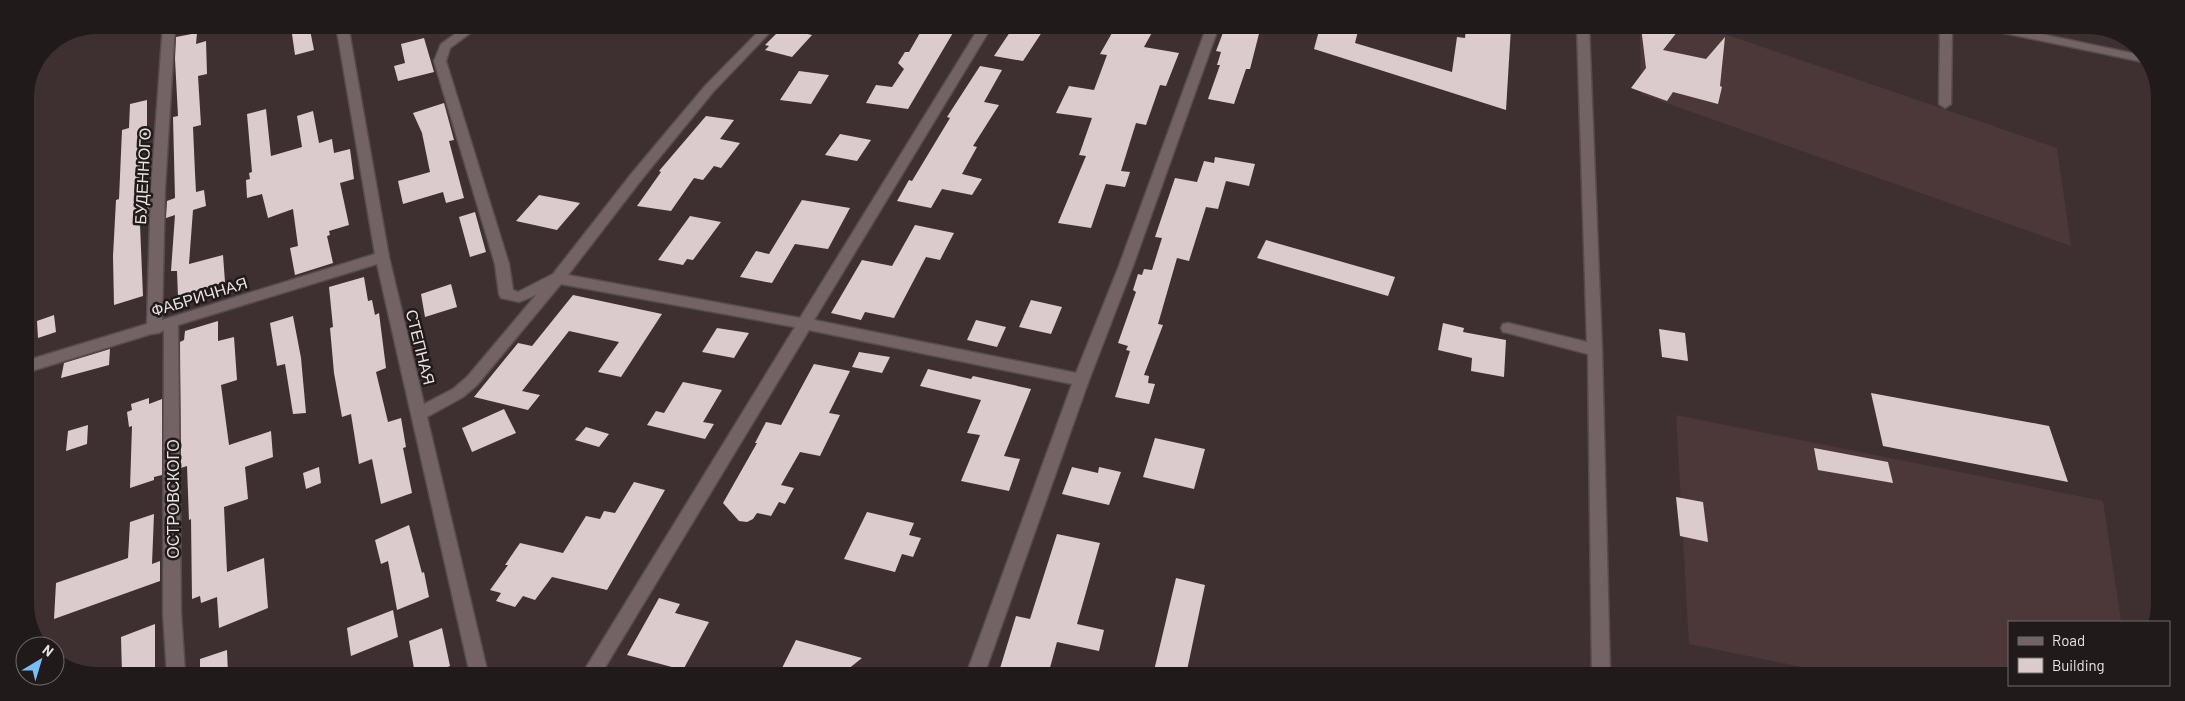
<svg xmlns="http://www.w3.org/2000/svg" width="2185" height="701" viewBox="0 0 2185 701" font-family="Barlow,sans-serif">
<rect width="100%" height="100%" fill="#3e3031"/>
<path fill="#4c3839" d="M1640,27H1704L2057,148L2071,246L1641,94Z
M1676,415L2103,501L2121,622H2009V676H1847L1689,644Z"/>
<path fill="#dccbcc" d="M924,26H957L908,109L866,103L876,85L892,87L904,69L898,63L905,52H909Z
M1014,26H1046L1023,61L994,56Z
M1116,26H1139L1154,29L1144,47L1179,53L1166,86L1160,85L1146,125L1136,123L1121,171L1130,172L1125,187L1106,184L1091,228L1058,223L1086,156L1079,155L1092,118L1056,113L1069,86L1094,90L1107,55L1100,54Z
M1234,26H1261L1250,69H1246L1234,104L1208,99L1220,65H1217L1221,52L1216,51L1224,30L1232,32Z
M1320,27H1359L1355,43L1452,72L1457,37L1465,38L1466,27H1511L1506,110L1314,49Z
M1641,27H1681L1663,50L1706,59L1725,37L1720,86L1722,87L1718,104L1673,92L1667,101L1631,88L1646,68Z
M782,28L812,35L792,57L765,50L769,46L765,45Z
M310,30L314,50L295,55L292,34Z
M197,33L196,44L206,41L207,74L198,76L201,125L193,127L195,173L196,192L204,190L206,206L193,210L189,264L223,255L225,282L178,297L177,271H171L175,215L166,218L167,201L175,198L173,117L178,116L175,59L176,37Z
M424,38L434,72L398,81L394,66L405,63L401,44Z
M980,66L1002,70L984,102L999,105L973,146L977,147L962,174L982,179L972,195L942,189L931,208L897,201L909,180L912,181L950,118L947,117Z
M799,71L829,75L811,104L780,100Z
M147,100V140L142,141L141,173V209L149,206L148,223L140,225L143,296L114,305L113,256L116,200L119,199L122,130L129,128L130,104Z
M444,103L454,140L449,141L464,198L446,203L443,192L403,204L398,181L430,172L422,133L413,113Z
M266,109L271,156L302,147L297,116L313,111L319,143L332,139L334,153L350,149L354,179L340,183L349,225L329,231L330,235L327,236L333,263L295,275L290,248L298,246L293,209L268,218L262,194L247,198L246,180L250,179L249,173L252,172L247,114Z
M706,116L734,120L720,139L740,143L721,168L714,166L703,180L694,178L671,211L637,206L661,172L659,171Z
M840,134L871,140L857,161L825,155Z
M1215,157L1255,164L1249,186L1226,181L1218,209L1206,207L1189,261L1177,258L1158,324L1163,325L1144,375L1149,376L1148,383L1155,384L1149,404L1115,397L1130,351L1126,350L1128,346L1118,343L1136,292L1133,290L1138,274L1142,275L1144,269L1152,270L1162,238L1155,237L1175,178L1197,182L1204,161L1214,163Z
M539,195L580,203L557,230L516,221Z
M802,200L850,208L828,249L795,244L772,283L740,277L756,251L769,254Z
M475,212L486,252L470,257L459,217Z
M690,216L721,222L693,260L687,259L683,265L658,260Z
M915,225L954,233L940,260L926,257L894,318L865,312L861,320L831,313L862,260L892,266Z
M1266,240L1395,277L1388,296L1257,258Z
M364,277L368,301L372,300L375,315L379,313L386,368L376,372L388,422L401,418L406,447L403,448L412,493L381,504L372,459L359,464L351,414L342,417L334,373L330,328L333,327L329,287Z
M451,284L457,307L425,317L421,294Z
M573,295L662,314L621,377L598,372L619,342L569,331L522,391L540,395L528,410L474,397L518,343L532,346Z
M1031,300L1062,307L1051,334L1019,327Z
M54,315L56,332L38,338L37,321Z
M293,316L301,358L306,413L293,414L285,364L277,366L270,323Z
M976,320L1006,327L997,347L967,340Z
M218,321V341L234,337L237,380L221,385L229,445L271,431L273,457L245,467L248,499L224,507L227,572L264,558L268,608L219,628L217,597L201,603L200,596L192,599L191,519L189,520L187,466L181,468L180,342L184,340L185,331Z
M1443,323L1464,328L1463,332L1506,340L1504,377L1471,371L1472,358L1438,350Z
M717,328L749,333L734,358L702,352Z
M1659,329L1685,333L1688,361L1662,357Z
M110,349L109,365L61,378L64,363Z
M859,352L890,357L882,373L852,367Z
M814,364L850,371L829,413L840,415L820,456L800,452L781,485L794,488L785,504L779,502L771,516L757,513L753,519L747,522L739,521L723,503L757,443H755L766,422L781,425Z
M928,369L971,379L973,376L1031,389L1004,456L1020,459L1009,491L961,481L980,435L967,433L981,400L920,386Z
M683,382L722,390L703,422L714,424L705,439L647,425L656,411L664,413Z
M1871,393L2049,426L2068,482L1883,446Z
M149,398V404L162,399V475L154,477V480L130,488L132,426L129,427L127,412L132,410L131,404Z
M504,409L516,433L472,452L462,428Z
M88,425L87,444L66,451L68,431Z
M586,427L609,434L599,447L575,440Z
M1155,438L1205,449L1194,489L1143,477Z
M1814,448L1888,462L1893,483L1818,470Z
M319,467L321,483L306,489L303,473Z
M1072,467L1098,473L1099,467L1121,472L1109,505L1062,494Z
M634,482L665,490L607,590L552,577L535,600L523,596L515,607L496,601L501,593L490,590L508,565H505L520,543L563,553L586,516L600,519L604,511L615,513Z
M1676,497L1703,502L1708,542L1680,536Z
M867,512L914,523L909,535L921,538L913,557L902,554L895,572L844,559Z
M154,514L152,564L160,561V581L54,619L56,583L128,558L130,522Z
M409,525L422,573L424,572L429,597L397,610L388,561L381,564L375,540Z
M1057,534L1100,543L1077,624L1104,630L1099,651L1057,642L1048,675H998L1016,616L1030,619Z
M1176,578L1205,585L1186,675H1153Z
M659,598L680,604L675,613L709,622L683,670L627,655Z
M393,610L398,637L351,656L347,628Z
M155,624V674H122L121,637Z
M442,628L450,666L432,674H415L409,641Z
M796,640L862,658L842,674H779Z
M227,650L228,674H200V659Z"/>
<g fill="none" stroke-linecap="round" stroke-linejoin="round">
<g stroke="#574c4d" stroke-width="3">
<path id="minor" d="M163,25H175L165,188L162,320L375,254L336,25H348L389,257L424,404L453,389L467,377L536,295L519,302L501,298L499,294L495,264L434,61L441,44L468,25H481L450,48L446,61L509,264L513,290L518,292L553,274L632,173L705,86L764,26H776L713,92L642,179L568,275L800,318L980,26H992L814,320L1076,373L1119,266L1207,26H1219L1133,266L1089,380L984,675H966L1072,384L809,330L601,674H582L795,327L561,284L477,385L463,397L427,417L488,674H470L377,264L178,325L181,613L185,674H167L163,613L164,330L159,333L151,334L25,373V361L147,324L151,188Z
M1577,27H1589L1602,350L1610,675H1592L1588,354L1508,333L1503,332L1501,328L1503,324L1508,323L1587,342Z
M1940,27H1952L1951,104L1945,108L1939,104Z
M1985,27H2008L2145,56L2148,63L1990,30Z"/>
</g>
<use href="#minor" fill="#736364" fill-rule="evenodd"/>
</g>
<g text-anchor="middle" dominant-baseline="central" stroke-width="5" stroke-linejoin="round" paint-order="stroke">
<g font-size="16" fill="#eae1e1" stroke="#201a1a">
<text transform="translate(142 176) rotate(-87)">БУДЕННОГО</text>
<text transform="translate(199 296) rotate(-17)">ФАБРИЧНАЯ</text>
<text transform="translate(421 347) rotate(76)">СТЕПНАЯ</text>
<text transform="translate(172 499) rotate(-90)">ОСТРОВСКОГО</text>
</g>
</g>
<path d="M0 0H2185V701H0ZM97 34H2088A63 63 0 0 1 2151 97V604A63 63 0 0 1 2088 667H97A63 63 0 0 1 34 604V97A63 63 0 0 1 97 34Z" fill="#201a1a" fill-rule="evenodd"/>
<rect x="2008" y="621" width="162" height="65" fill="#201a1a" stroke="#716a6a"/>
<rect x="2018" y="637" width="25" height="8" fill="#736364" stroke="#716a6a"/>
<text x="2052" y="646" font-size="15" fill="#eae1e1">Road</text>
<rect x="2018" y="658" width="25" height="15" fill="#dccbcc" stroke="#716a6a"/>
<text x="2052" y="671" font-size="15" fill="#eae1e1">Building</text>
<g transform="translate(40 661) rotate(38)"><circle r="24" fill="#201a1a" stroke="#716a6a"/>
<path d="M0-4L9 19L0 12L-9 19Z" fill="#78bff7"/>
<text y="-8" font-size="14" font-weight="bold" text-anchor="middle" fill="#eae1e1">N</text>
</g>
</svg>
